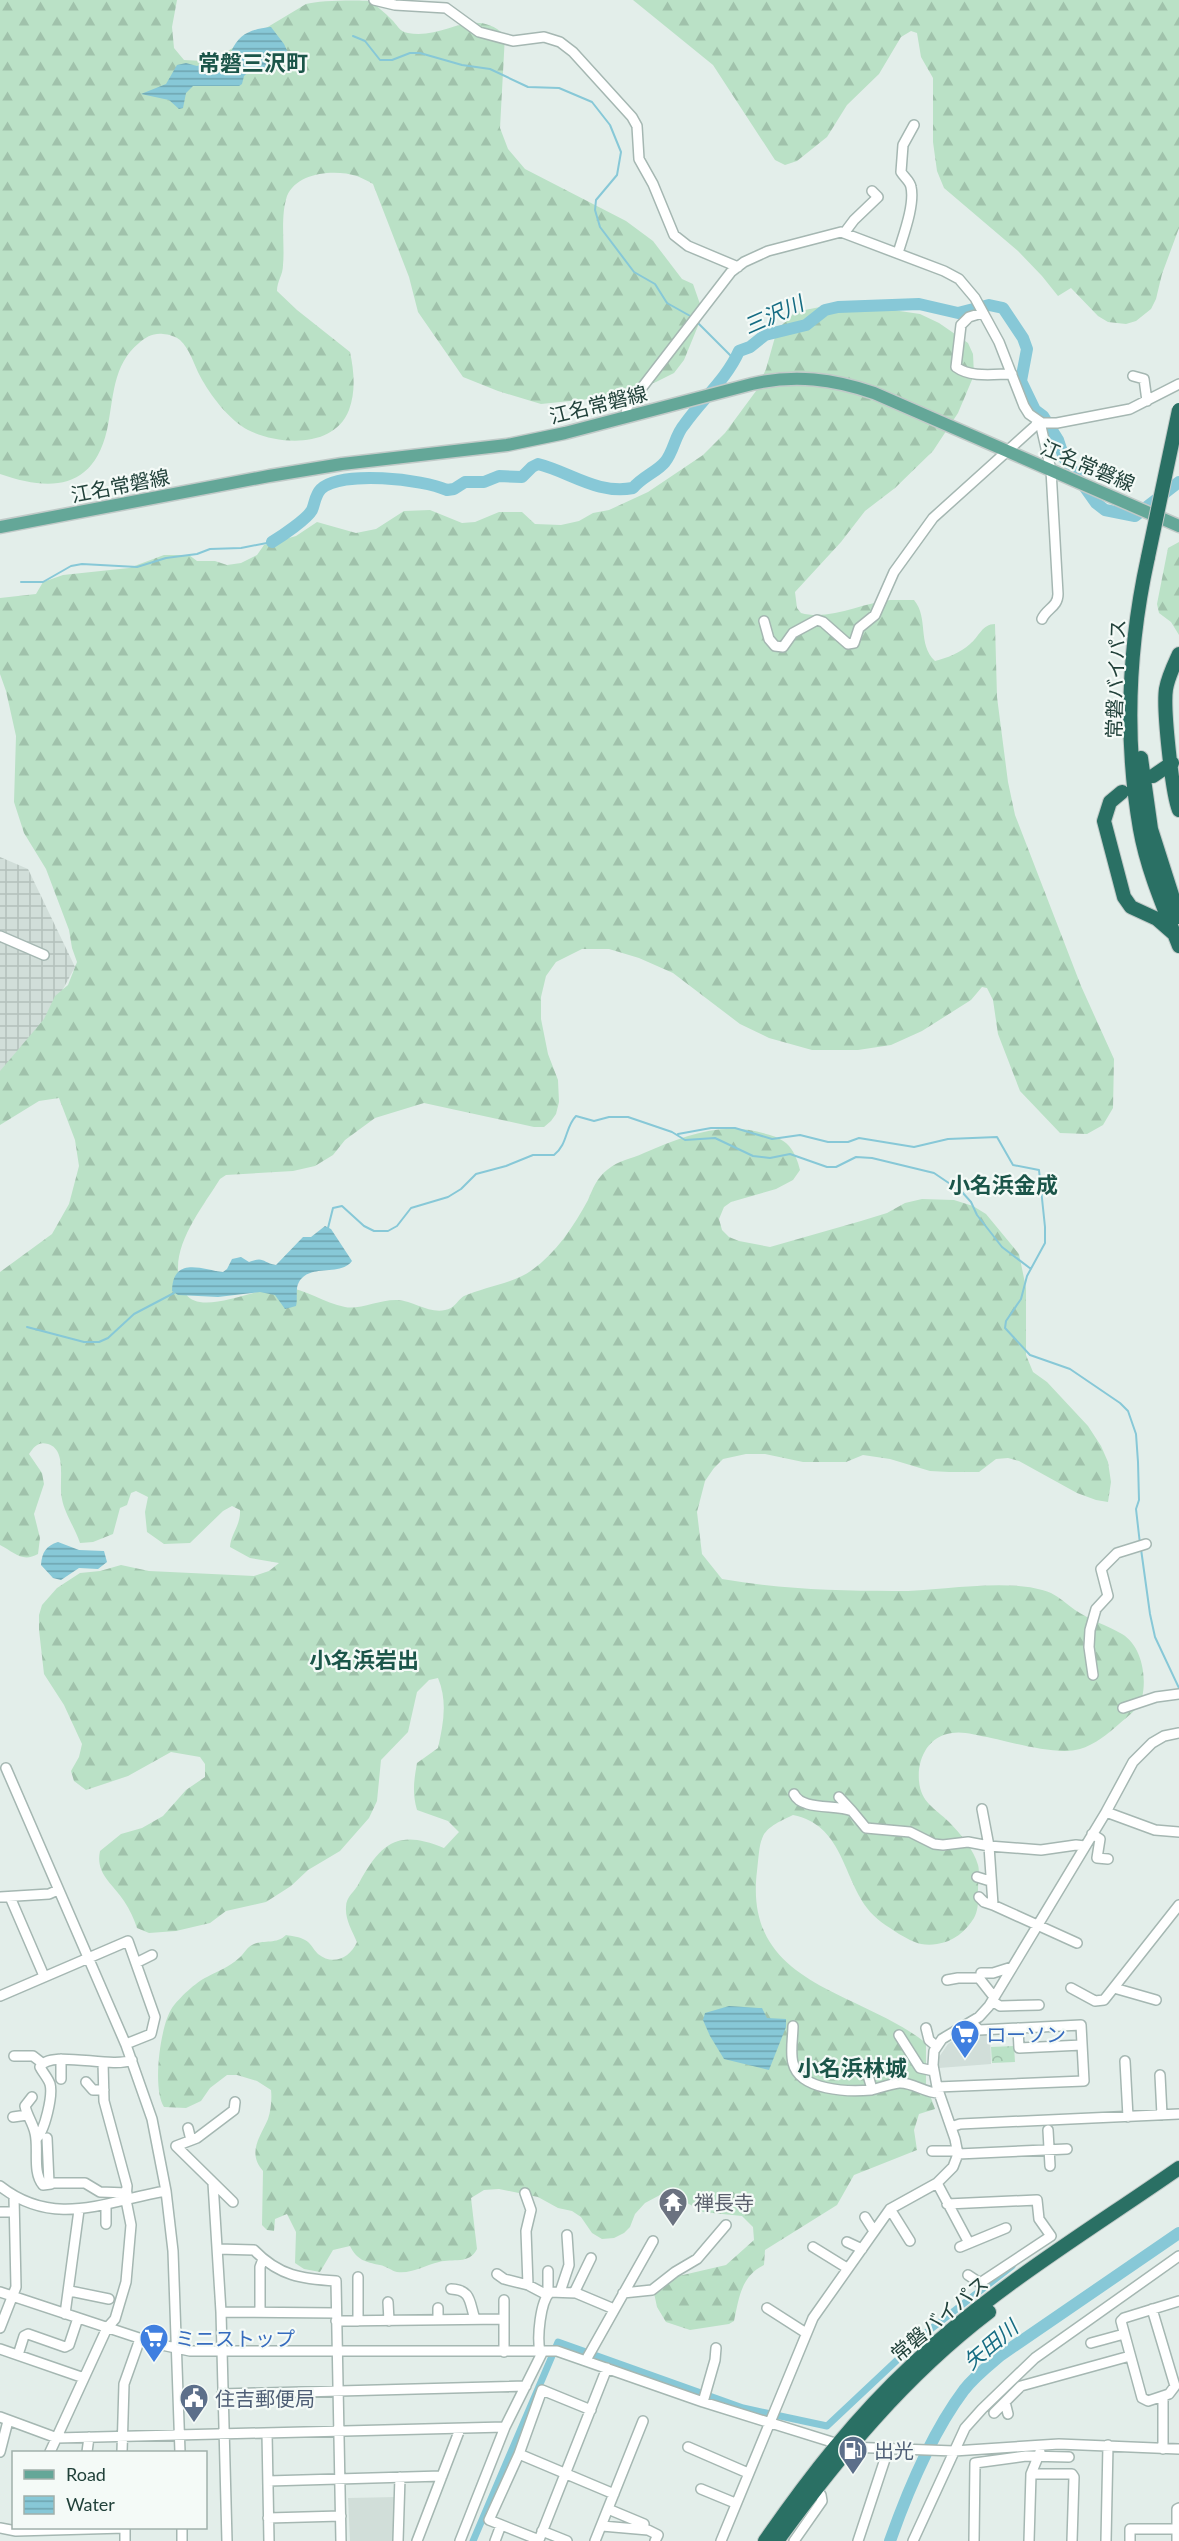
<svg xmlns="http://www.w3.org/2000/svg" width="1179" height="2541" viewBox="0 0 1179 2541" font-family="Lato,'Noto Sans JP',sans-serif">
<defs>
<pattern id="industrial-grid" width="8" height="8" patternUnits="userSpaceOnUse" patternTransform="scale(1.5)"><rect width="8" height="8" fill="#d1ded9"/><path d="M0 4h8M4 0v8" fill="none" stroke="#b3c0bb"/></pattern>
<pattern id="forest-firs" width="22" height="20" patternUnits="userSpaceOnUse" patternTransform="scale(1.5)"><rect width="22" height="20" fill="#bae1c6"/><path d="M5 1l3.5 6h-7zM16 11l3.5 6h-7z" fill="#a0c2ab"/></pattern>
<pattern id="park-crowns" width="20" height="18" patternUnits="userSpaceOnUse" patternTransform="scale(1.5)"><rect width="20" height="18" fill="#bae1c6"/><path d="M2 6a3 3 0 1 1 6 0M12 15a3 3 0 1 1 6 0" fill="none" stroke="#a0c2ab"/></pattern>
<pattern id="water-rules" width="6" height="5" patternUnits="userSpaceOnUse" patternTransform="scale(1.5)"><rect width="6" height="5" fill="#87c8d7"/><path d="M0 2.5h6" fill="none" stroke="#6ea4af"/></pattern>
</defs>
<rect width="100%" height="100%" fill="#e3eeea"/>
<path fill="#d1ded9" d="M969,2030L990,2032L991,2064L939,2068V2057L948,2044Z
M397,2497L396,2541H350L348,2498Z"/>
<path fill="url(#industrial-grid)" d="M0,857L28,869L75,967L7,1092H0Z"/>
<path fill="url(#forest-firs)" d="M0,0H177L172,27L174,48L184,60L203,61L226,52L306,4C319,0 358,0 370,1C377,6 385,13 391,19C397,24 399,32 408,33C445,40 472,5 505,35L500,128L508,149L525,169L626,221L653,241L682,279L693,284L700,304V321L684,360L674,373L656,382L609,397L541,404L498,391L463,377L418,312L409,277L373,184C368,181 362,178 357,176C335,169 297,172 287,196C280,217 285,244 283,265C283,275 277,281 277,291L297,310L350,352C354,371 356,391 349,410C334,449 278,445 248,430C229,420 210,395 200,376C194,365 190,349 180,340C177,337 168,334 163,334C153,333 146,337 139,343C112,365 114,398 107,430C93,491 49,491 0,474Z
M633,0H1179V228L1162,274L1156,299L1151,309L1136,321L1126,324L1108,322L1098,316L1071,288L1058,296L1042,276L1018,251L944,188L937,171L933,142V78L921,57L917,33L911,31L901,37L879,74L847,105L827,137L797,161L785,165L775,160L713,65Z
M825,306L886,309L920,314L939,323L968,343L973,354L974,375L958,413L933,451L895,488L865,511L841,542L795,592L797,608L801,613C829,621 862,603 890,600C898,600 907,600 914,600C929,618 917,644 935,661C947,658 960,653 970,644C979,637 982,624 995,624L997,697L1008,782L1015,815L1081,986L1114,1059L1113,1108L1103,1125L1087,1134L1060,1133L1020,1091L998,1034L993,1000L987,988L982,987L971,1000L922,1031L891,1045L858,1050H812L769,1038L740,1024L673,973L639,958L609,949H582L556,962L546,976L541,997V1019L548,1054L558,1080L559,1102L556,1114L551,1121L544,1127H534L424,1103L375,1118L345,1140L333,1155L315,1166L293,1171L226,1175L220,1179C201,1210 161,1257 186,1294C201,1317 260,1286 285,1287C306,1289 324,1303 345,1307C360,1310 380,1299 398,1300C415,1301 433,1317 451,1308C456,1305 459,1299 464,1296C484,1287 515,1283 532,1270C556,1253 574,1226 588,1200C593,1188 597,1178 607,1170C620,1159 630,1160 644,1153C683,1136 723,1120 766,1134C774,1136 783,1139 789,1146C795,1153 798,1162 800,1170L793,1180L776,1189L731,1202L724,1207L719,1219L722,1230L729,1237L739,1241L770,1247L861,1221L887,1213L905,1203L922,1199L954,1200L973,1206L986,1214L1019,1254L1026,1288V1355L1033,1372L1047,1382L1088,1426L1101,1446L1108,1462L1111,1482L1108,1502L1096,1500L1077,1493L1019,1461L1008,1458L996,1459L979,1472H949L930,1471L890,1459L863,1455L846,1462H803L765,1454H746L723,1459L714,1468L705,1481L697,1512L702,1554L722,1579C778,1589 836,1591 893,1591C937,1592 1011,1576 1051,1593C1059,1597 1067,1604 1075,1610C1090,1620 1106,1625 1122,1634C1142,1646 1147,1677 1142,1698C1139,1709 1127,1717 1119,1724C1108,1734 1094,1745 1080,1749C1057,1756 1010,1742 987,1737C976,1735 963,1731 952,1733C928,1736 917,1759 919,1781C921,1803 935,1808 949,1822C960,1833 974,1850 978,1865C980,1872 978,1882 978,1889C978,1899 979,1909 974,1918C966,1931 953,1942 937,1944C922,1947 911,1941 899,1934C887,1926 875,1919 867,1908C842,1874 842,1825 793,1815C758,1831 761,1835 757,1871C743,1986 857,1989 926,2043V2084L935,2109L919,2114L914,2130L917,2150L854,2175L837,2205L765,2250L764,2265C741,2276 739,2298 734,2321L729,2324L690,2330L666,2322L657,2307L654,2293L670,2278L726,2265L754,2240L753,2227L742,2216L703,2212L682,2200L660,2195L645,2203L635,2214L630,2227L624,2233L614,2238L602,2239L592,2233L581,2217L572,2211L558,2208L538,2197L499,2189L484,2190L471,2198L477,2249C469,2265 453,2258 439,2262C425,2265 412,2274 397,2272C392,2271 386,2266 380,2265C365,2262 357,2260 350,2246L333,2250L320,2272L304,2269L295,2263L296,2232L287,2214L275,2219L274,2231L267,2230L262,2225L263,2171C247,2153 260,2137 268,2119C271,2110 272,2099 271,2090L257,2081L237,2075H227L210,2088L201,2101L186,2108L164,2107C152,2089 160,2026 172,2008C179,1998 196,1982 207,1977C218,1971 229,1967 239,1958C244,1954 246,1948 252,1945C263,1939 276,1945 286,1935C292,1936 300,1937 305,1940C311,1943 313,1949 318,1954C333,1966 350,1958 357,1942C352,1931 345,1919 346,1907C346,1896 355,1892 359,1883C381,1842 399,1829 444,1848L459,1832L448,1821L417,1810C412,1793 414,1780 417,1763L438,1748C443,1725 448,1702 438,1678L429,1680L417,1692L408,1732L381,1760L377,1801L369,1818L340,1851L308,1870L291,1886L266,1902L226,1911L210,1923L176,1931L149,1933L137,1928C134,1919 130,1910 124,1901C113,1884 95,1874 100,1851L121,1834L142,1828L163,1816L186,1790L205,1777V1764L200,1757L171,1752L128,1776L86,1790L74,1781L71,1771L79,1757L82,1744L64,1705L44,1674L39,1630V1615L42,1605L57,1588L80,1573L100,1571L121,1565L149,1571L254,1576L269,1571L279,1563L250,1558L230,1547C231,1533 241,1525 240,1510L232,1506L223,1511L190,1543L164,1544L147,1532L145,1512L148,1497L136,1491L131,1493L127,1505L120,1508L113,1534L93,1542L80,1543C75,1528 64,1512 62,1499C58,1483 68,1450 48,1444C38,1441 34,1447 29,1454L42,1473L44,1484L34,1514L40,1538L38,1554C22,1563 14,1552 0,1545V1272L52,1234L69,1204L79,1166L75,1140L59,1098L39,1101L0,1125V1071L44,1019L55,996L68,985L77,962L72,948L69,930L46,869L24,833L14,802L16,736L6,691L0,674V598L36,594L43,582L63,575L129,568L164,555H189L197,561H215L227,565L241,563L257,555L264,545L296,536L317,522L356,533L376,529L404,511L430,510L462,523L475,522L499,512H522L535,524L561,525L579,521L593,513L609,510L648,492L703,455L725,433L756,391L766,369L777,330L795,312Z
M1179,542V635L1171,622L1159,613L1157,604L1168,548Z"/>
<path fill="url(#park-crowns)" d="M1014,2046L1015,2062L992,2063L991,2047Z"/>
<path fill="url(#water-rules)" d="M271,27L284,44L291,59L275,62L265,68L252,69L244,76L242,84L239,86H193L186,93L183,108L179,109L169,100L141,94L166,84L177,65L186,63L197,66L210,61L218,54L231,52C239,33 252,29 271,27Z
M325,1226L331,1229L352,1261C340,1277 310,1263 299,1282C295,1288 298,1299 296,1306L285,1309L275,1295L260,1292L218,1297L178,1295L172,1291C173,1255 203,1270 223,1272L227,1269L232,1259L241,1257L249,1262C265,1256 262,1263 276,1265L303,1237H311Z
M58,1542L79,1550L104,1551L107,1562L98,1569L79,1568L61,1580L53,1578L41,1565C42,1552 46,1546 58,1542Z
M729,2006L759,2008H762L767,2018L786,2019V2027L769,2070L724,2059L710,2036L703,2020L705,2013Z"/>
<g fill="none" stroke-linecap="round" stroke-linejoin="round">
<path stroke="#87c8d7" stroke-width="2" d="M353,36L365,41L380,60H392L410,53H420L462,65L490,69L528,87L559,88L592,102L610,125L621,152L617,175L596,200L595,210L600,227L634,272L655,284L667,303L692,317
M696,321L735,360
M21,582H43L71,566L82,564L137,567L166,558L197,554L210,549L241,548L272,542
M678,1134L711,1128H735L772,1139L800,1135L828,1142H848L859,1138L914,1147L948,1139L997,1137L1013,1165L1039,1170L1045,1227V1243L1027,1276L1021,1299L1006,1321L1005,1328L1030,1355L1070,1369L1120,1403L1128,1411L1136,1434L1138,1462L1139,1500L1136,1509L1140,1544
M328,1228L333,1208L342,1206L364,1226L374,1231H388L397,1226L411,1208L448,1197L461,1189L476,1174L506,1166L533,1155H554C568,1144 565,1127 576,1116L594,1121L609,1117H628L672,1132L685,1140L715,1138L753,1156L770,1158L790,1154L827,1167H836L856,1157L872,1158L934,1173L962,1192L971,1202L977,1215L1002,1247L1031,1269
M27,1327L84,1342H99L108,1338L134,1314L174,1293
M1141,1549L1150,1614L1155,1637L1179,1688"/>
<path stroke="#87c8d7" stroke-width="7" d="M473,2541L558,2342L743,2408L827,2426L927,2332L1012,2266"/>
<path stroke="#87c8d7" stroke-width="12" d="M272,542C282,536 307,519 312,510C315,503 315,495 321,489C341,470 423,479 447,490L454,489L465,482H484L499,476L522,477L532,467L538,464C570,472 598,495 633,488C642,477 658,471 665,462C674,451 675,435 684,425C702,399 726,380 739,351L750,347L765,335L806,325L825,310L838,307L919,304L958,313L989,305L1003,308L1023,338L1027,349L1021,381L1035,410L1043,416L1058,440L1064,458L1096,503L1105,510L1135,516L1179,482
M890,2541C908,2490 931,2434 964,2390C975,2376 988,2366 1001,2355L1179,2233"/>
<g stroke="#a5b7b2" stroke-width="12">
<path id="minor" d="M374,0L395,5L446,8L479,32L513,41L544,37L560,42L573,52L632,117L637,126L639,159L653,184L674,235L688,246L738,267
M845,232L854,220L878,197L872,191
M898,253C903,236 915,205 911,187C910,181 904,177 901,172L903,145L914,125
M982,313L969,317L961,325L956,367C971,378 994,374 1012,374
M1133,376L1144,379L1147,401
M626,417L627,407L731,272L744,262L768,251L841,232L944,271L959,279L975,298L999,342L1024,406L1029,414L1042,423H1057L1130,409L1179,384
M1040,422L1051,470L1058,594C1058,607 1046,609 1042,619
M764,621L769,639L775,646L783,647L793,633L817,620L823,622L848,644L854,643L859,628L875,615L894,572L933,518L1035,426L1038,421
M0,936L44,955
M1093,1675L1089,1647L1090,1630L1096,1609L1108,1596L1101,1569L1117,1553L1146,1544
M1123,1708L1156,1697L1179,1694
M6,1768L126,2045L152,2119L166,2191L173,2251L180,2452
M794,1794C802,1811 836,1804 852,1811L866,1828L910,1832L934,1844L943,1845L968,1842L989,1846L1041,1850L1076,1845L1085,1846
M839,1797L852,1811
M982,1809L989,1846L993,1905L1077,1943
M1106,1812L1155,1830L1179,1832
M1092,1834L1100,1839L1097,1858L1108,1859
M977,1877L990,1881
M0,1897L49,1894L58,1890
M10,1897L44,1976
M979,1897L984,1902L993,1905
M136,1963L152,1955
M981,1973H993L1012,1967
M947,1980L958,1978H979L994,1997
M1071,1988L1095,2001L1104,2000L1179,1905
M1114,1988L1156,2000
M0,1996L128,1941L155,2017L151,2034L126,2044
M992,2001L1000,2006L1039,2005
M793,2026C793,2037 790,2052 793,2063C800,2091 849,2092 871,2090C881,2088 889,2084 899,2083C913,2082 924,2093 939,2093
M926,2028L929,2040L936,2046
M1018,2028L1019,2048L1082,2045
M899,2035L920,2068L934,2071
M14,2056H33L42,2063
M61,2059V2079
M1125,2061L1128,2117
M865,2065L872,2089
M1160,2075L1162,2115
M86,2082L93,2090H104
M937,2087L1084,2081L1081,2025L979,2030L971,2022
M32,2097L25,2106C27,2116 33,2123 35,2133C39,2149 32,2172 43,2185L51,2184
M13,2117L27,2115
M951,2127L960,2124L1179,2114
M188,2128L191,2140
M1048,2130L1050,2166
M47,2138L49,2183H85L100,2192L127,2193
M36,2139C45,2131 53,2095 50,2084C48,2078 43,2073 40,2067C50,2049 111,2069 132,2060
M932,2151H957
M958,2154L1067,2149
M213,2183L221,2312L227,2541
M937,2183L969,2243
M0,2186C55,2229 106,2201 166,2191
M525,2193L531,2210L526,2231L528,2285
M233,2202L176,2146L197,2138L234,2110L235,2102
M947,2204L1037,2200L1039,2219L1051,2236L980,2283L968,2275
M106,2205V2224
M890,2209L910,2241
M0,2212H14
M865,2217L874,2231
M847,2242L862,2249
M813,2247L847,2268
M960,2247L1006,2228
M218,2249L254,2250C279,2276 302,2279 336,2281L341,2541
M497,2274L504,2279L528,2285L547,2295
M451,2289C472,2290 469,2302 475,2319
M70,2291L109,2299
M0,2292L157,2344L190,2351H557L703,2402L848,2447L954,2451L1059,2444L1179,2449
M560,2292L569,2265L567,2235
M574,2293L591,2258
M623,2293L652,2290L675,2272L697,2259L726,2225
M548,2294V2271
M388,2302L389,2321
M438,2308V2320
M767,2308L806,2333
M1152,2309L1175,2386L1169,2394L1148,2401L1142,2398L1121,2321L1124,2318L1179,2301
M221,2312L336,2313
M260,2312V2267L263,2259
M65,2314L79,2210
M336,2321L504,2319
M358,2321V2277
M0,2328L16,2287L14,2197
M1091,2343L1124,2334
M0,2349L84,2378
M540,2351C537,2338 540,2302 550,2292L576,2293L614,2309
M504,2352V2300
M18,2355L24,2336L28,2334L65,2347L69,2345L78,2318
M586,2360L653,2241
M222,2394L526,2386
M703,2402L715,2360L716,2348
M1005,2402L1008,2414
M591,2410L542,2390L519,2454L489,2520L539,2540L607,2368
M994,2413L1021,2386L1130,2356
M0,2417L57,2438L505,2427
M267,2433L269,2541
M688,2447L748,2473
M1163,2449V2396
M0,2452L8,2421
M50,2452L107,2328L115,2319L126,2282L131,2225L126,2200L127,2186L104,2101L103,2062
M87,2452L89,2437
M122,2452L124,2384L140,2339
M519,2454L614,2494
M1031,2474H1072L1074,2477L1072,2541
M268,2481L442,2476
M701,2489L735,2503
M608,2509L644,2524
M268,2518L341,2516
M602,2526L648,2530L658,2535L655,2541
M0,2528L16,2531L125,2528
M125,2528V2541
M182,2528V2541
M542,2531L567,2541
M398,2541L400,2477
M417,2541L460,2429
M460,2541L505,2427L543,2351
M495,2541L501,2525
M595,2541L643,2421
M721,2541L813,2318L890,2209L937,2183L953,2167L958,2154L955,2139L937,2087L933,2065L934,2051L942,2039L979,2017L989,2006L1106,1812L1133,1762L1152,1743L1164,1736L1179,1733
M794,2541L822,2501L821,2495L816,2488
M858,2541L888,2450
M913,2541L965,2428L982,2409L1035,2358L1179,2256
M974,2541L975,2463L1026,2456L1069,2457
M1029,2541L1031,2474L1040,2452
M1106,2541L1108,2445
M1130,2541V2529H1177
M1177,2541V2509L1179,2508"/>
</g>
<g stroke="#c1cac8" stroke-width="15">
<path id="major" d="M0,527L269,476L342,464L507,445L565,433L752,384C795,374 833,379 874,393L1179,526"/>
</g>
<g stroke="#c1cac8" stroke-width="16">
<path id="highway" d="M1148,557C1128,648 1124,737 1140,829C1147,869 1164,908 1179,946
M1179,654C1174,665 1168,677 1166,689C1163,708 1172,793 1179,810
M1141,758L1151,829L1179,917
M1153,776L1172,763
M1122,792L1110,802L1104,821L1124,897L1131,907L1157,919L1173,933
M765,2541C810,2476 856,2417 914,2363C993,2288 1090,2230 1179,2168
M777,2541C838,2457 905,2376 989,2312"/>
</g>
<use href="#minor" stroke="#fff" stroke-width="9"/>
<use href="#major" stroke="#64a798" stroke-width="12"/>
<use href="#highway" stroke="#2a7064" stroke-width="14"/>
<g stroke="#c1cac8" stroke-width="16" stroke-linecap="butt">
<path id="highway-bridge" d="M1148,557L1179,410"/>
</g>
<use href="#highway-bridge" stroke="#2a7064" stroke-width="14"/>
</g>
<defs>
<g id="supermarket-pin" transform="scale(1.5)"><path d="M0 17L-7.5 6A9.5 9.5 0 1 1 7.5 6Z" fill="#3f7fe0" stroke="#f4faf7"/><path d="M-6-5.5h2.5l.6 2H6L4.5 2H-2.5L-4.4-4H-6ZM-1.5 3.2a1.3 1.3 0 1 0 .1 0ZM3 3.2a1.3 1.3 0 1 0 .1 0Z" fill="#fff"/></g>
<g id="temple-pin" transform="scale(1.5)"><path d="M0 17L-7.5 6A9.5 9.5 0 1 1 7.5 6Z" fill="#6b7280" stroke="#f4faf7"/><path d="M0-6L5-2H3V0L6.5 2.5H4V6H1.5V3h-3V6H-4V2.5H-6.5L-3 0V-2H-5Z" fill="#fff"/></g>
<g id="civic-pin" transform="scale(1.5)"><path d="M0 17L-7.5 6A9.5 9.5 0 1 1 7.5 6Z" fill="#5c6f8a" stroke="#f4faf7"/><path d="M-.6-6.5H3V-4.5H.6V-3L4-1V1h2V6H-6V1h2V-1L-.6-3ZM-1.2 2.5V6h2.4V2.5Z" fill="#fff"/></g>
<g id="fuel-pin" transform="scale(1.5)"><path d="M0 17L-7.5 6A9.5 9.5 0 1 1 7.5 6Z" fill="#5c6f8a" stroke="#f4faf7"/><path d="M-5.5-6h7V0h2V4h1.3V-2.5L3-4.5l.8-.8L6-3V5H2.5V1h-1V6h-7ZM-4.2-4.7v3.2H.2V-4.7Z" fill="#fff"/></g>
</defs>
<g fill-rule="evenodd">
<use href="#supermarket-pin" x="965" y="2034"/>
<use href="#temple-pin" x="673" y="2202"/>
<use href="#supermarket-pin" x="154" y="2338"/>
<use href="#civic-pin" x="194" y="2398"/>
<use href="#fuel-pin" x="853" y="2450"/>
</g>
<g text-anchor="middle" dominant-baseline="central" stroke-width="4.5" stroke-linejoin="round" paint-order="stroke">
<g font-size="20" fill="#21413a" stroke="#f4faf7">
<text transform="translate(598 404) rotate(-14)">江名常磐線</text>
<text transform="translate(1088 465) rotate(23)">江名常磐線</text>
<text transform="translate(120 485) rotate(-11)">江名常磐線</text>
<text transform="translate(1115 679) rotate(-88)">常磐バイパス</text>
<text transform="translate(939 2318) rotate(-40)">常磐バイパス</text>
</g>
<g font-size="20" fill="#366cbe" stroke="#f4faf7" text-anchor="start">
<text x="986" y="2034">ローソン</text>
<text x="175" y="2338">ミニストップ</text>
</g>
<g font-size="20" fill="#5b616d" stroke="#f4faf7" text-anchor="start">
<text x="694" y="2202">禅長寺</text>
</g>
<g font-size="20" fill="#4e5e75" stroke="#f4faf7" text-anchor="start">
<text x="215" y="2398">住吉郵便局</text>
<text x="874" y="2450">出光</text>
</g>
<g font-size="21" font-style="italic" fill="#156c83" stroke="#f4faf7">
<text transform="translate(773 314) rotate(-24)">三沢川</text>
<text transform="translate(990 2344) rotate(-40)">矢田川</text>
</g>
<g font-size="22" font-weight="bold" fill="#1b5549" stroke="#f4faf7">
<text x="253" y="62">常磐三沢町</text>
<text x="1003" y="1184">小名浜金成</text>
<text x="364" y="1659">小名浜岩出</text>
<text x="852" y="2067">小名浜林城</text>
</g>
</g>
<rect x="12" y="2451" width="195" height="78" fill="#f4faf7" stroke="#a0b0ab" stroke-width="1.5"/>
<rect x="24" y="2470" width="30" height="9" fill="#64a798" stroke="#a0b0ab" stroke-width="1.5"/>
<text x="66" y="2481" font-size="18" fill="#21413a">Road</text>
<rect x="24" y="2496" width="30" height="18" fill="url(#water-rules)" stroke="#a0b0ab" stroke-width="1.5"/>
<text x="66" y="2511" font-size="18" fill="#21413a">Water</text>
</svg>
